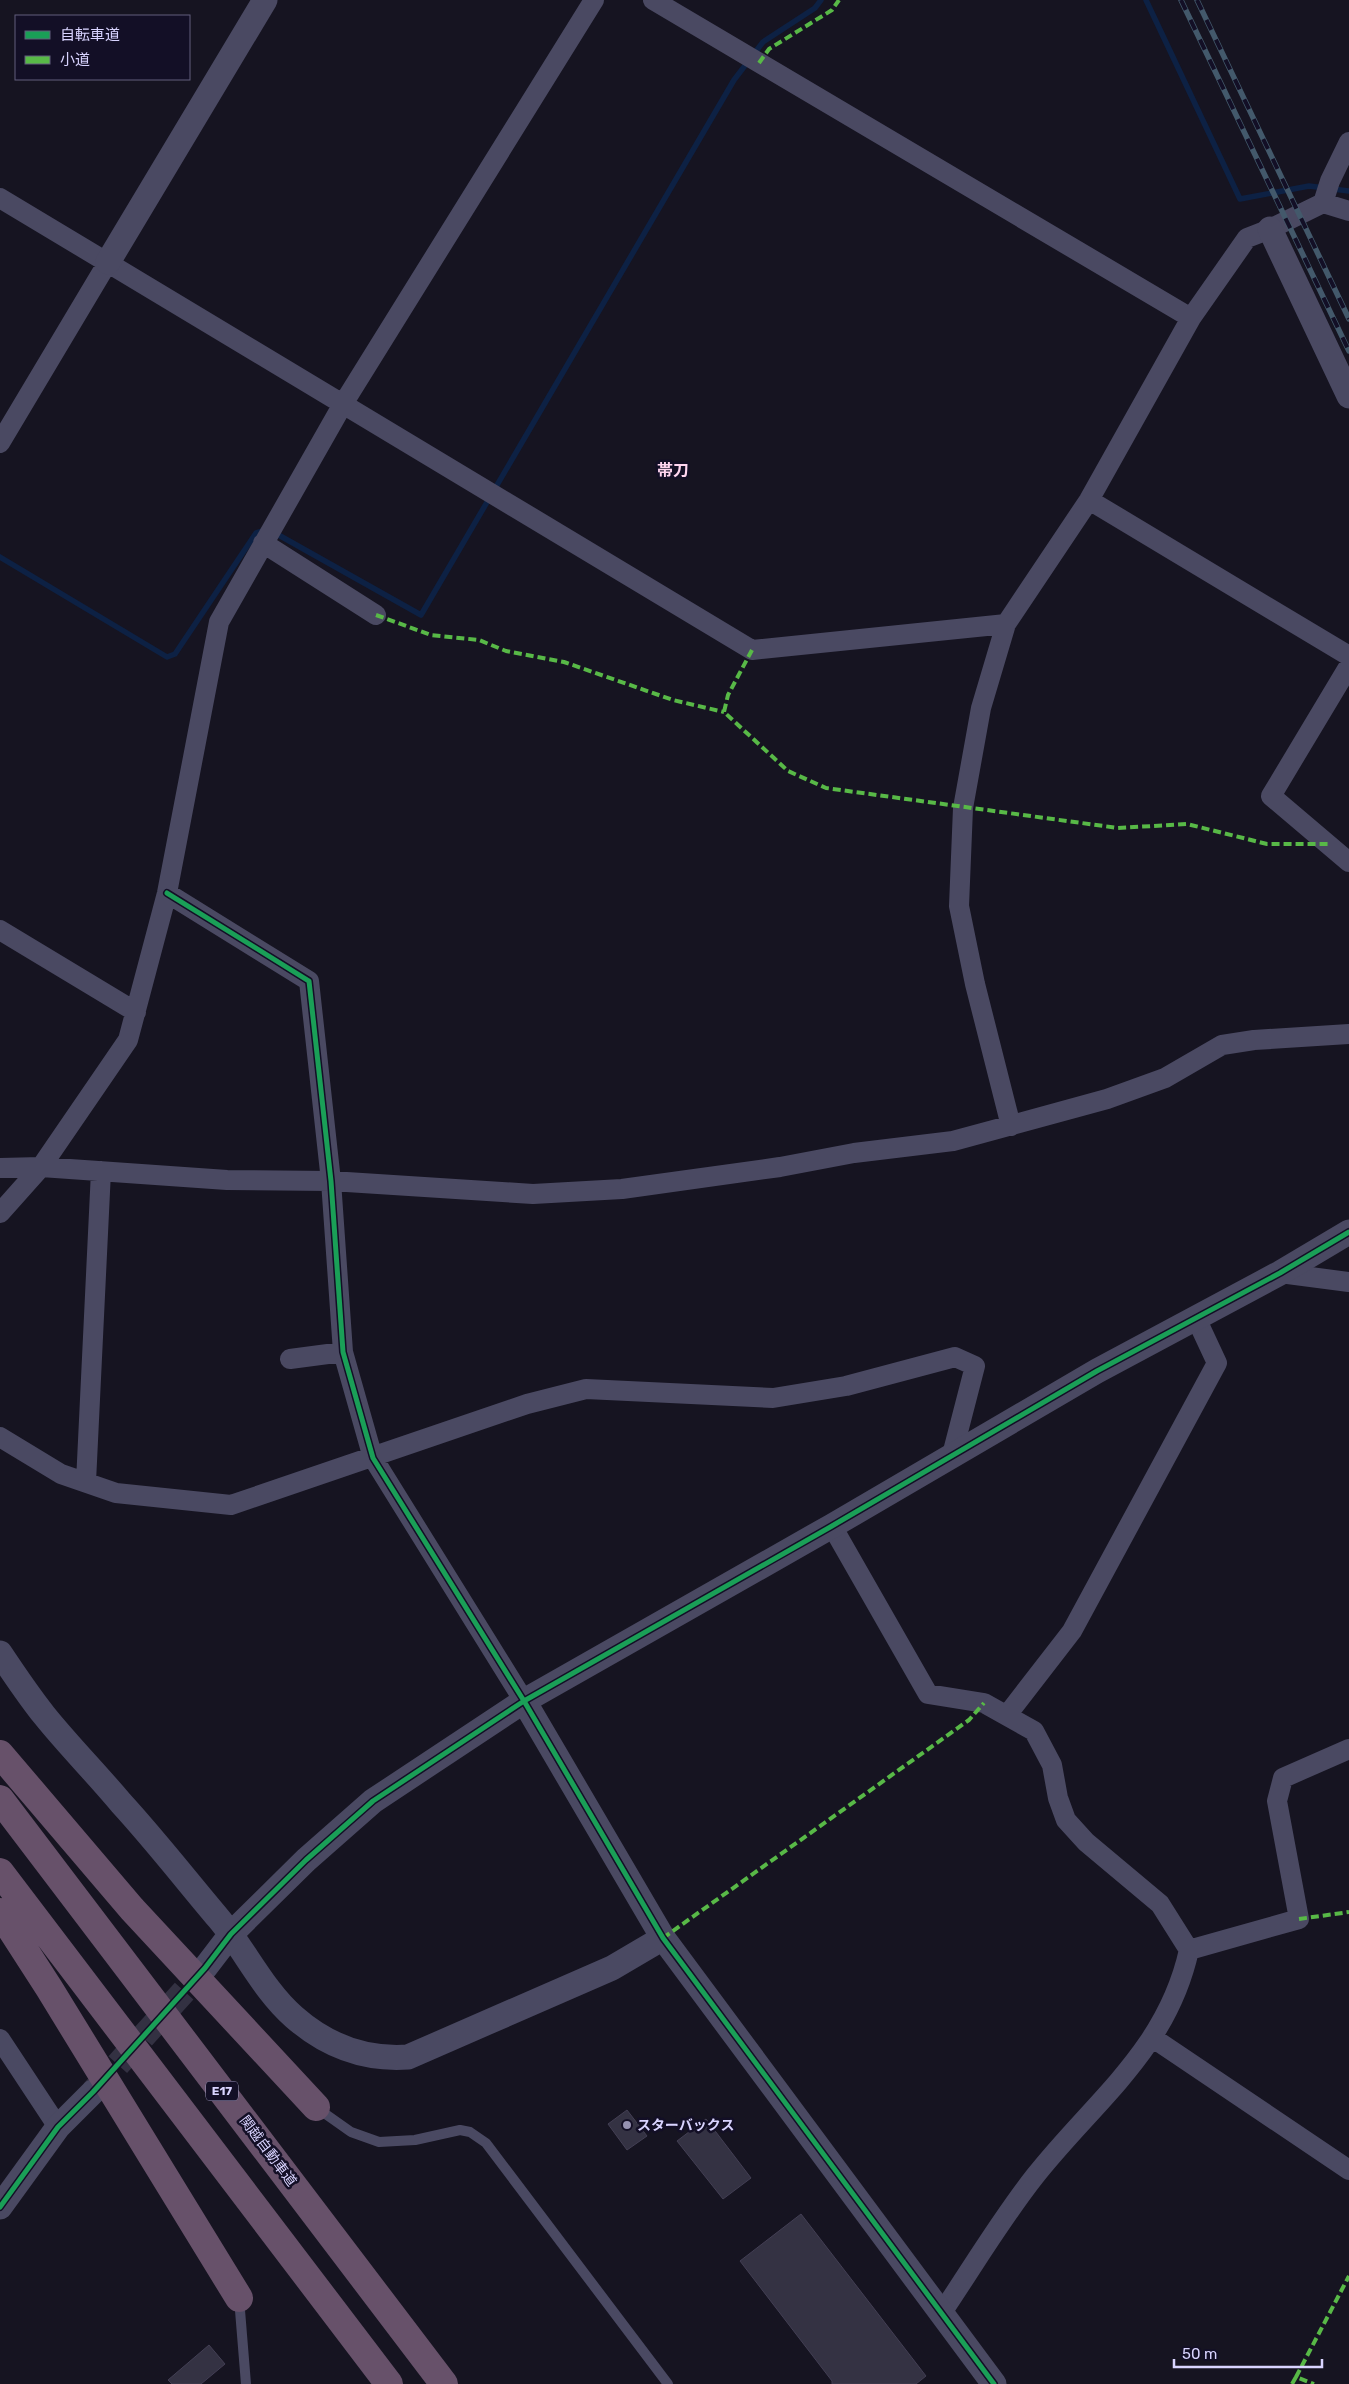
<svg xmlns="http://www.w3.org/2000/svg" width="1349" height="2384" viewBox="0 0 1349 2384" font-family="Rubik,'Noto Sans JP',sans-serif">
<rect width="100%" height="100%" fill="#161421"/>
<g fill="none" stroke-linecap="round" stroke-linejoin="round">
<path stroke="#0d2144" stroke-width="5.5" d="M1146,0L1240,199L1309,186L1349,191
M275,533L421,615L734,80L763,42L815,8L821,0
M0,557L167,657L175,654L256,533L266,530"/>
</g>
<path fill="#343243" stroke="#433f54" d="M627,2110L647,2136L627,2150L608,2124Z
M706,2119L751,2178L723,2199L677,2141Z
M801,2214L926,2376L916,2384H832V2381L740,2261Z
M209,2345L225,2364L201,2384H172L168,2380Z"/>
<g fill="none" stroke-linecap="round" stroke-linejoin="round">
<path stroke="#333142" stroke-width="25" stroke-dasharray="25 12" stroke-linecap="butt" d="M93,2092L205,1968"/>
<path stroke="#4a4962" stroke-width="10" d="M317,2108L351,2132L379,2142L415,2140L460,2130L470,2132L486,2143L668,2384
M239,2298L246,2384"/>
<path stroke="#4a4962" stroke-width="20" d="M653,0L1191,318
M0,198L752,650L1006,624
M1323,203L1330,181L1349,142
M0,443L108,262
M1089,500L1349,656
M263,543L376,615
M1349,666L1271,796L1349,862
M167,893L309,981L331,1181L343,1352L373,1458L524,1701
M0,930L136,1012
M1011,1126L975,984L959,906L963,808L981,708L1006,624L1089,500L1191,318L1247,238L1270,229L1323,203L1349,211
M0,1168L41,1167L227,1180L331,1181L533,1194L622,1189L780,1167L854,1153L953,1141L1107,1099L1165,1078L1222,1045L1254,1040L1349,1034
M0,1213L41,1167L128,1040L167,893L219,622L343,404L594,0
M1280,1273L1349,1282
M290,1359L343,1352
M0,1437L61,1474L116,1493L231,1505L527,1404L586,1389L773,1398L846,1386L955,1357L975,1366L952,1455
M86,1482L101,1171
M832,1526L928,1694L984,1703L1034,1731L1052,1765L1058,1798L1066,1820L1086,1842L1160,1904L1189,1950C1167,2050 1095,2100 1035,2176C1001,2219 972,2268 941,2314
M1007,1715L1072,1631L1217,1363L1196,1318
M1189,1950L1299,1919L1277,1801L1283,1778L1349,1749
M1153,2038L1349,2170
M0,2039L58,2127"/>
<path stroke="#4a4962" stroke-width="25" d="M1270,229L1349,396
M108,262L265,0
M0,1653C14,1674 28,1695 44,1715C68,1745 96,1773 121,1803C155,1840 186,1880 219,1919C245,1950 263,1990 294,2017C327,2046 365,2060 408,2057L612,1968L663,1938
M524,1701L663,1938L994,2384
M205,1968L231,1934L306,1860L373,1801L524,1701L832,1526L1097,1371L1280,1273L1349,1232
M0,2207L58,2127L93,2092"/>
<path stroke="#67516a" stroke-width="28" d="M0,1754L132,1909L316,2107
M0,1799L444,2384
M0,1872L389,2384
M0,1912L49,1988L239,2298"/>
<g stroke="#43596b" stroke-width="5.5">
<path id="rail" d="M1181,0L1349,351
M1197,0L1349,319"/>
</g>
<use href="#rail" stroke="#130f26" stroke-width="4" stroke-dasharray="11" stroke-linecap="butt"/>
<path stroke="#58b947" stroke-width="4" stroke-dasharray="8 4" stroke-linecap="butt" d="M759,63L769,49L832,10L839,0
M376,615L431,635L479,640L506,651L564,662L673,700L724,712
M752,650L728,695L724,712L788,771L826,788L1118,828L1187,824L1267,844H1328
M1299,1919L1349,1912
M663,1938L969,1720L984,1703
M1296,2377L1349,2276
M1292,2384L1296,2377L1314,2384"/>
<g stroke="#130f26" stroke-width="8">
<path id="cycleway" d="M167,893L309,981L331,1181L343,1352L373,1458L524,1701L663,1938L994,2384
M0,2207L58,2127L93,2092L205,1968L231,1934L306,1860L373,1801L524,1701L832,1526L1097,1371L1280,1273L1349,1232"/>
</g>
<use href="#cycleway" stroke="#1a9f57" stroke-width="5"/>
</g>
<circle fill="#9591b1" stroke="#130f26" stroke-width="2" cx="627" cy="2125" r="5"/>
<g text-anchor="middle" dominant-baseline="central" stroke-width="5" stroke-linejoin="round" paint-order="stroke">
<rect fill="#130f26" stroke="#9e99be" stroke-width="1" x="206" y="2081.5" width="32" height="19" rx="4"/>
<g font-size="12" font-weight="bold" fill="#d9d4ff">
<text x="222" y="2091">E17</text>
</g>
<g font-size="14" font-weight="bold" fill="#d9d4ff" stroke="#130f26" text-anchor="start">
<text x="637" y="2125">スターバックス</text>
</g>
<g font-size="14" fill="#d9d4ff" stroke="#130f26">
<text transform="translate(268 2151) rotate(53)">関越自動車道</text>
</g>
<g font-size="16" font-weight="bold" fill="#ffd6f0" stroke="#130f26">
<text x="673" y="470">帯刀</text>
</g>
</g>
<rect x="15" y="15" width="175" height="65" fill="#130f26" stroke="#625e7d"/>
<rect x="25" y="31" width="25" height="8" fill="#1a9f57" stroke="#625e7d"/>
<text x="60" y="40" font-size="15" fill="#d9d4ff">自転車道</text>
<rect x="25" y="56" width="25" height="8" fill="#58b947" stroke="#625e7d"/>
<text x="60" y="65" font-size="15" fill="#d9d4ff">小道</text>
<path d="M1174 2359v8h148v-8" fill="none" stroke="#d9d4ff" stroke-width="2.5"/>
<text x="1182" y="2359" font-size="15" fill="#d9d4ff" stroke="#130f26" stroke-width="4" paint-order="stroke">50 m</text>
</svg>
